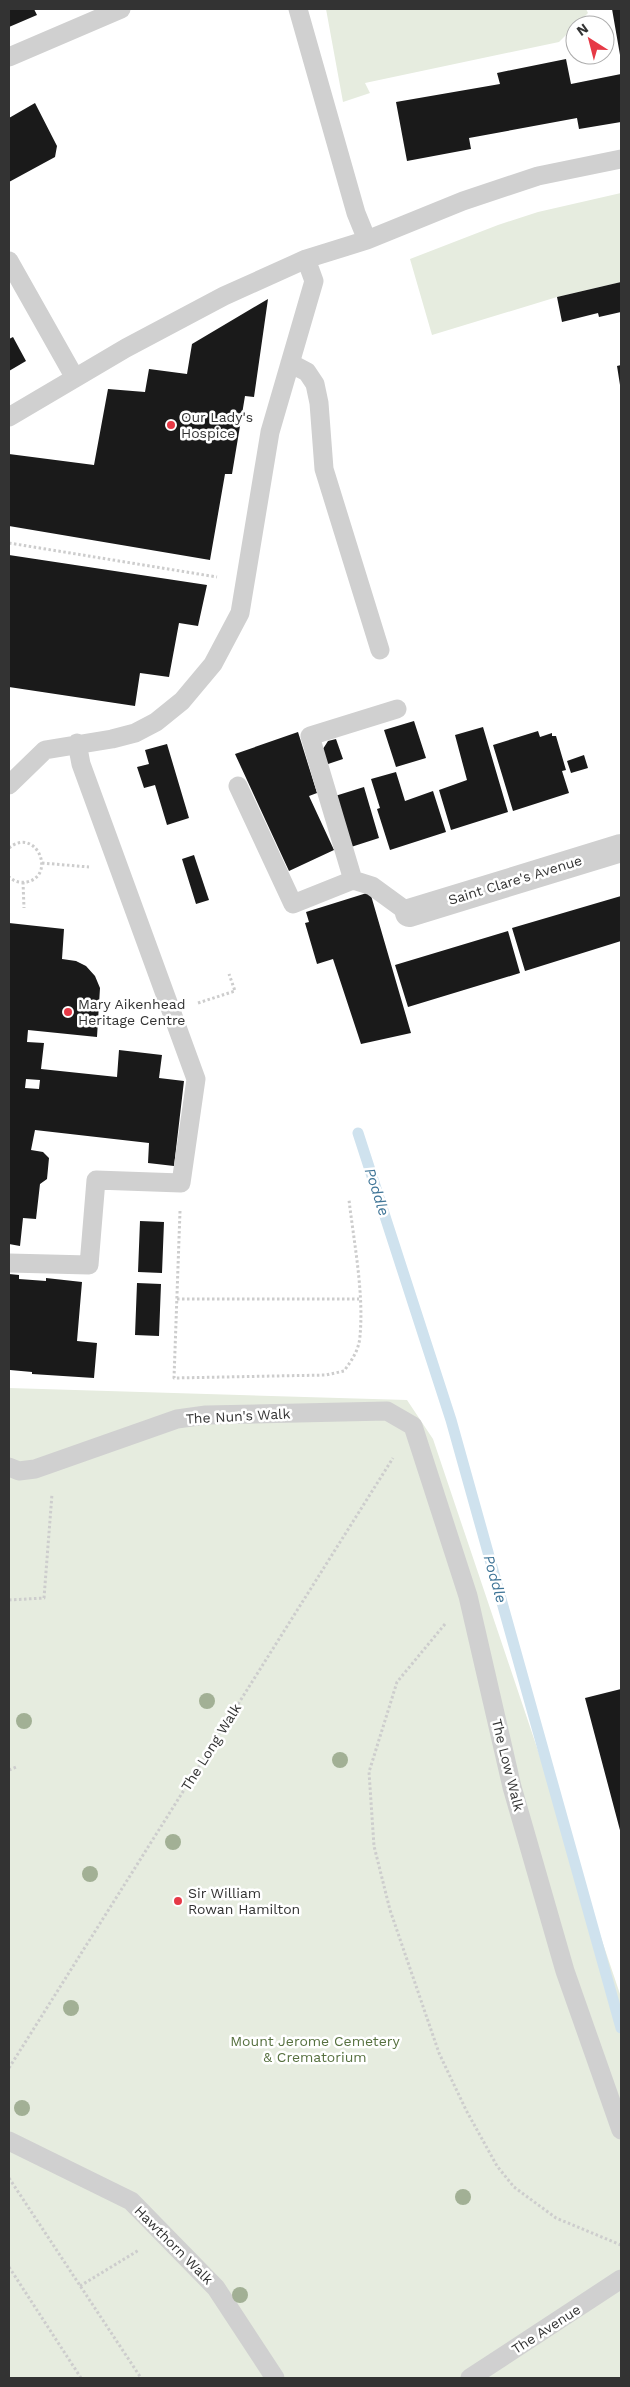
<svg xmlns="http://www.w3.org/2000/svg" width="630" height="2387" viewBox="0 0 630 2387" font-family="'Work Sans',sans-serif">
<rect width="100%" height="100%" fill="#fff"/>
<path fill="#e6ecdf" d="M326,9H586L588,13L559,42L365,83L370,93L343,102Z
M621,193V282L557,297L432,335L410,259L498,225L538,212Z
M9,1388L407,1400L433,1439L621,1997V2378H9Z"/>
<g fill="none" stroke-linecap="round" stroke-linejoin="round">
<path stroke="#cfe2ee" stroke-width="11" d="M358,1133L451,1420L621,2028"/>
</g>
<path fill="#1a1a1a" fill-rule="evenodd" d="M9,9H34L37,15L9,27Z
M612,9H621V55H620Z
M566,59L571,84L621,74V122L579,129L577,118L469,138L471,149L407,161L396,102L500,84L497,73Z
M35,103L57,146L55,157L9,182V118Z
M621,282V312L599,317L598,313L562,322L557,297Z
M268,299L254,397L245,396L232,474H225L210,560L9,526V454L94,465L108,389L145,392L149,369L187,374L192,344Z
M13,337L26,361L9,371V339Z
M621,365V385H620L617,366Z
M9,555L207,585L198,626L179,623L169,677L140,673L135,706L9,687Z
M414,721L426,758L396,767L384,730Z
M483,727L508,812L451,830L439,790L467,780L455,735Z
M538,731L540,737L552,733V736H556L566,770L562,771L569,793L513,811L493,745Z
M298,732L317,793L309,796L334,850L289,871L235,754Z
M336,739L343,759L325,765L321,752L328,741Z
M167,744L189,818L167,825L155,785L144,788L137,767L149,764L145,750Z
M584,755L588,768L571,773L567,761Z
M396,772L405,801L433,791L446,832L390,850L377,809L380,808L371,779Z
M364,787L379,838L351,847L335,796Z
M194,855L209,900L196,904L182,859Z
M370,892L411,1033L361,1044L333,959L317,964L305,923L309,922L306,912Z
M621,896V941L525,971L512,928Z
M9,923L64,929L62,959L76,961L86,966L95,976L100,988L97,1037L28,1030L27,1042L44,1043L41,1069L117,1077L119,1050L162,1055L159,1078L184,1081L174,1166L148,1163L149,1143L35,1130L31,1150L43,1152L49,1158L47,1179L40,1184L36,1219L23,1218L20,1246L9,1244ZM26,1079L40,1080L39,1089L25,1088Z
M508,931L520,973L408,1007L395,965Z
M140,1221L164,1222L162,1273L138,1272Z
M9,1274L19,1275V1279L46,1281V1278L82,1282L77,1341L97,1343L94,1378L32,1374V1372L10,1370Z
M137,1283L161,1284L159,1336L135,1335Z
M621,1689V1834L585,1698Z"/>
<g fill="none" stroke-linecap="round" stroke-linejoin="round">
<path stroke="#cdcdcd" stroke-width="3" stroke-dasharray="2.5 2.5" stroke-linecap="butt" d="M9,543L217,577
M9,848C36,826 57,875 27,882C20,883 15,882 9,877
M42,863L89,867
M23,882L24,908
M198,1003L235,991L229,974
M180,1211L174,1378L326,1375L344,1371C352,1360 359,1350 360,1336C364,1293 354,1243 349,1200
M177,1299H359
M9,1600L44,1598L52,1494
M445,1624L397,1682L369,1772L374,1846L390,1910L439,2053L466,2110L497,2166L514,2187L556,2218L621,2245
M9,1770L16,1767
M9,2068L393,1458
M9,2178L141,2378
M9,2267L81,2378
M80,2286L139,2250"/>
<path stroke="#d0d0d0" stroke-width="19" d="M298,9L356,213L367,240
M9,57L121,9
M9,261L75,378
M290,363L307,372L315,384L319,403L324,469L380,650
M9,417L126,348L224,296L306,259L367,240L463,201L538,176L621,159
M397,709L310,736L353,880L372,886L409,913
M9,785L45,750L112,739L135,733L156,722L182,701L213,664L240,613L270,432L314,281L306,259
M238,786L293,904L353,880
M9,1263L89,1265L96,1180L181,1183L196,1079L81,764L77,743
M9,1467L19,1471L35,1469L177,1419L206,1415L387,1411L413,1426L468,1596L512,1787L565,1971L621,2130
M9,2141L131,2201L216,2288L275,2378
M470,2378L621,2279"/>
<path stroke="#d0d0d0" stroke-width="28" d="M409,913L621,848"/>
</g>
<g fill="#a2b095">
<circle cx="207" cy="1701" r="8"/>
<circle cx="24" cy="1721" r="8"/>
<circle cx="340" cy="1760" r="8"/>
<circle cx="173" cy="1842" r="8"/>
<circle cx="90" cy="1874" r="8"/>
<circle cx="71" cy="2008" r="8"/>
<circle cx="22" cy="2108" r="8"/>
<circle cx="463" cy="2197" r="8"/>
<circle cx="240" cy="2295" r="8"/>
</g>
<g fill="#e63946" stroke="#fff" stroke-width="2">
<circle cx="171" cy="425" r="5"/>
<circle cx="68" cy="1012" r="5"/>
<circle cx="178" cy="1901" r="5"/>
</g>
<g text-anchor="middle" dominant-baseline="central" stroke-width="5" stroke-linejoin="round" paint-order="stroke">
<g font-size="14" fill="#333" stroke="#fff" text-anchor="start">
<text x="181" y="417">Our Lady's<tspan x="181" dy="16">Hospice</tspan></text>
<text x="78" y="1004">Mary Aikenhead<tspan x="78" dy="16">Heritage Centre</tspan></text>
<text x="188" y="1893">Sir William<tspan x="188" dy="16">Rowan Hamilton</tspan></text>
</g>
<g font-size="14" fill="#333" stroke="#fff">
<text transform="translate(515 880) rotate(-17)">Saint Clare's Avenue</text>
<text transform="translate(238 1416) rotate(-3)">The Nun's Walk</text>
<text transform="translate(211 1747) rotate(-58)">The Long Walk</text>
<text transform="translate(508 1765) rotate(76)">The Low Walk</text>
<text transform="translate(174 2245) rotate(45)">Hawthorn Walk</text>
<text transform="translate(546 2329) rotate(-33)">The Avenue</text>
</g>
<g font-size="14" fill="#56703f" stroke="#fff">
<text x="315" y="2041">Mount Jerome Cemetery<tspan x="315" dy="16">&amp; Crematorium</tspan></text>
</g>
<g font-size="15" font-style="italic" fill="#3f7597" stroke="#fff">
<text transform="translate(377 1192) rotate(72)">Poddle</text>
<text transform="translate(495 1579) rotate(74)">Poddle</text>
</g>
</g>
<rect width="630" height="2387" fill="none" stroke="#333333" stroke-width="20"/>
<g transform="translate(590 40) rotate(324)"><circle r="24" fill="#ffffff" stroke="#adadad"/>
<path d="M0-4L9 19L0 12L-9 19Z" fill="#e63946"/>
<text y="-8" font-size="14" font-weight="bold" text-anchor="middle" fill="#333333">N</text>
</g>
</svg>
